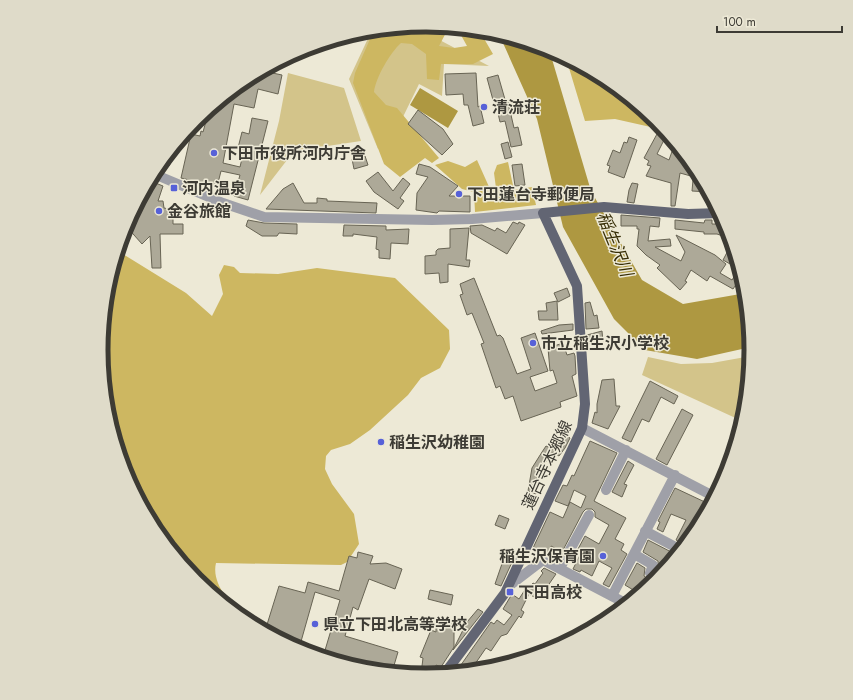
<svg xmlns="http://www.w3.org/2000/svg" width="853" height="700" viewBox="0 0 853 700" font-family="Jost,'Noto Sans JP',sans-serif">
<rect width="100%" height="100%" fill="#ede9d6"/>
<path fill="#d3c48a" d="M413,26L489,66L444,64L442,96L419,84L401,121L378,149L349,79L372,30Z
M288,73L344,88L361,141L294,151L260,195L279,121Z
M751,356L746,406L742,421L642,375L648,357L681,364L712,363Z"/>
<path fill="#cdb761" d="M417,26L432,31L436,26L449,27L439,46L454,48L467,46L457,28L479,30L493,54L473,64H441L439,80L427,79L426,54L412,44L401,43C390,53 376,77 374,92L386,105L397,108L439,158L432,163L425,158L400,177L384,164L353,83L355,73L374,30Z
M566,58C601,77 638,98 664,130L615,119L585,121Z
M477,160L490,189L496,188L494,173L497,165L508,162L514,190L532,187L536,205L475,212L474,192L462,189L435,165L448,161L465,167Z
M118,251L186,293L212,316L223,294L219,275L224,265L234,267L240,273L278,274L317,268L395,278L449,330L450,349L440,368L421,378L408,395L370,430L350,444L331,450L326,456L325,469L332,484L354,514L359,544L347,562L341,565L216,563C211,584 231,603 243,618L197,580L156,530L126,474L108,413L102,350L108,286Z"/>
<path fill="#ae9841" d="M499,34L549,49L591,191L642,280L683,304L746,293L751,347L697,359L645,350L614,319L563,227L537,119Z
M420,88L458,111L448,128L410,105Z"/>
<path fill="#ada998" stroke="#686454" d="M263,71L282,75L278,94L258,89L254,108L234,104L223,163L240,167L244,150L238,148L242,132L249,134L252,118L268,121L248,200L234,196L240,175L221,171L217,187L181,178L191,134L200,136L201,131L203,132L208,114H209L211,109L246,80Z
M476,73L478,107L480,106L484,123L473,126L468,105H464L463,94L446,95L445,74Z
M498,75L506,103L508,102L514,128L518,127L522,145L511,147L505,121L500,122L495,100H493L487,78Z
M418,110L443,129L453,144L442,155L408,124Z
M657,134L665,138L657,154L669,160L675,143L699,173L698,178L680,173L675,206H671V183L646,176L651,166L647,165L649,161L644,158Z
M629,137L637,140L624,178L608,172L610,166L607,165L613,150L620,153L624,142L627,143Z
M508,142L512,157L505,159L501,144Z
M176,145L178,146L169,166L161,163Z
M365,156L368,165L354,169L352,159Z
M419,164L430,167L458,186L449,196H470V212L439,211L437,213L416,210L417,193L428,177L416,174Z
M522,164L525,185L515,186L512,165Z
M378,172L393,191L403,178L410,184L400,198L404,201L398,209L374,192L366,181Z
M693,180L703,181L709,192L692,191Z
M153,182L163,186L158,201H163L164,208L173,210V224H183V234H160L161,268H152L150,236L142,244L126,226L142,196L146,197Z
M293,183L304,203H317V198L327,199V201L377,203L376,213L266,209L283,189Z
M632,183L638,184L634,203L627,202L629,190Z
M621,215L660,218L659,227L650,226L648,241L670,239L671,246L655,247L681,261L685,252L676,235L715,255L726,264L720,273L732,280L739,269L723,260L732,243L742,276L733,289L710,276L707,281L691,270L685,281L687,282L680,290L657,268L660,265L646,255L637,246L639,229H637V226H621Z
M248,220L264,223L297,224V234L279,233L277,236H262L246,226Z
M675,220L704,223L705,220H712V224H726L731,239L717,234H704V232L675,229Z
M513,222L518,224L519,222L525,225L507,254L471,233L470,226L482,225L495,231L497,228L506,233Z
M344,225L386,226V230L409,229L408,244L391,243L390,259L379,258V250L376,249L377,237L353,234V236H343Z
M469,228L466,260H470L469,267L448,264V282L440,283L439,273L425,274V256L436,255V251L438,249L450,248V229Z
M474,278L497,336L500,335L503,338L517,374L531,369L521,338L535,333L548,371L530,377L535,391L557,383L553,370L550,371L548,348L563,343L567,355L574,353L575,356L576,374L572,376L577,396L560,402L561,407L521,421L513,396L505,399L500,386L496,388L481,344L484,343L472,313L467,315L460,295L463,294L460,284Z
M567,288L570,296L558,302L554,293Z
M557,301L558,320H539L538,311H547L546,303Z
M590,302L594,316L597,315L599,328L586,329L585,303Z
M573,324V330L542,334L541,331L559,325Z
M602,331L603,342L587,343V335Z
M614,379L616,406H620L608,429L592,423L595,412L597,413V404L602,380Z
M650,381L678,396L674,404L661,397L649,422L642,419L631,442L622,438Z
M682,409L693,415L667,465L656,459Z
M564,434L570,438L565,448L559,456L553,452L548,461L547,460L543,466L541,465L537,477L536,494L528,491L532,468L542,452L546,446L553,449L561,435Z
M590,441L617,453L594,501L626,518L615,539L624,544L621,550L627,554L609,587L603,584L612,568L599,561L592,576L581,570L580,572L573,569L580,555L577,554L579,550L578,549L585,536L599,544L609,525L595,517V512L592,509H586L583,512L562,552L551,546L547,554L533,548L550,512L563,518L570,502L581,508L586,496L574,490L568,506L555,501L563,485L567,486L572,475L574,476Z
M628,461L634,465L624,484L627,485L622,497L612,492Z
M675,488L707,503L701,523L685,545L676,540L686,520L671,514L663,532L657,529L660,522L658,521Z
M499,515L509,519L505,529L495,525Z
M648,540L677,555L662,573L658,570V561L643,552Z
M358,552L373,556L370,564L386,563L402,569L395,589L369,579L358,610L353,607L345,636L398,652L392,672L366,669L323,657L340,600L315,592L300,645L281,639L265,631L279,586L305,593L308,582L339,591L349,556L357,558Z
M505,555L514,558L501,586L495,584Z
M637,563L645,568L644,576L653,583L632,600L631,599L635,591L625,585Z
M544,568L556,574L547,587L542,593L540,592L536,598L529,594L521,610L524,612L521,618L519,616L507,634L501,636L491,651L486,648L475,664L484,669L456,672L491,622L494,624L497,620L504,625L512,615L503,609L512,594L519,599L528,585L530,587L533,583L535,584L543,573L541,571Z
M430,590L453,595L451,605L428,599Z
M478,609L483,612L453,650L467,622Z
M444,623H454V647L441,667L436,665L435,674H421L423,658L420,657L431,630L436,632V626H444Z"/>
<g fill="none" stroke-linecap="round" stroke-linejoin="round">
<path stroke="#9fa0a8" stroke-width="10" d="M154,174L223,203L264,217L432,220L472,219L543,213
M582,428L715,497
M606,490L626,450
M645,531L681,550
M634,554L653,565L650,573L658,578
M560,568L589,515
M509,586L543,560L627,604
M612,596L675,475"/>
<path stroke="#626573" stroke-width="10" d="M445,673L505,593L582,428L585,404L577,286L543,213L604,207L688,214L720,213"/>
</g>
<g fill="#5761d8" stroke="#ede9d6" stroke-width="1.5">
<circle cx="484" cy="107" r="4"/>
<circle cx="214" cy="153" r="4"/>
<rect x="170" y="184" width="8" height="8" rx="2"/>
<circle cx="459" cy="194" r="4"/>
<circle cx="159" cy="211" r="4"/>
<circle cx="533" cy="343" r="4"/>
<circle cx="381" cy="442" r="4"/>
<circle cx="603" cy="556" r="4"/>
<rect x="506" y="588" width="8" height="8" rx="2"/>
<circle cx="315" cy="624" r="4"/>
</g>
<g text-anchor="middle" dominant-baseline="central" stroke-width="3" stroke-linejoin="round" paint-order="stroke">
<g font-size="16" font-weight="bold" fill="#3d3b34" stroke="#ede9d6" text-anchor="start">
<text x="492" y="107">清流荘</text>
<text x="222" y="153">下田市役所河内庁舎</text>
<text x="182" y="188">河内温泉</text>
<text x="467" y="194">下田蓮台寺郵便局</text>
<text x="167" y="211">金谷旅館</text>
<text x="541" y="343">市立稲生沢小学校</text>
<text x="389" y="442">稲生沢幼稚園</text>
<text x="595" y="556" text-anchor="end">稲生沢保育園</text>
<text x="518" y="592">下田高校</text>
<text x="323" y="624">県立下田北高等学校</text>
</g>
<g font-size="16" fill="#3d3b34" stroke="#ede9d6">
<text transform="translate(547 465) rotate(-65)">蓮台寺本郷線</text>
</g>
<g font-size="17" font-style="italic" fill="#372e07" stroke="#ede9d6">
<text transform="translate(615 244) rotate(68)">稲生沢川</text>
</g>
</g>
<path d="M0 0H853V700H0ZM108 350a318 318 0 1 1 636 0a318 318 0 1 1-636 0Z" fill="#dfdbc9" fill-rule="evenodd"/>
<path fill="none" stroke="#3d3b34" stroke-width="5" d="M108 350a318 318 0 1 1 636 0a318 318 0 1 1-636 0Z"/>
<path d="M717 26v6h125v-6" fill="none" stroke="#3d3b34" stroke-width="2"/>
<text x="723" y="26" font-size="12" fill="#3d3b34" stroke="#ede9d6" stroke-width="3" paint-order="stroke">100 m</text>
</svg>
